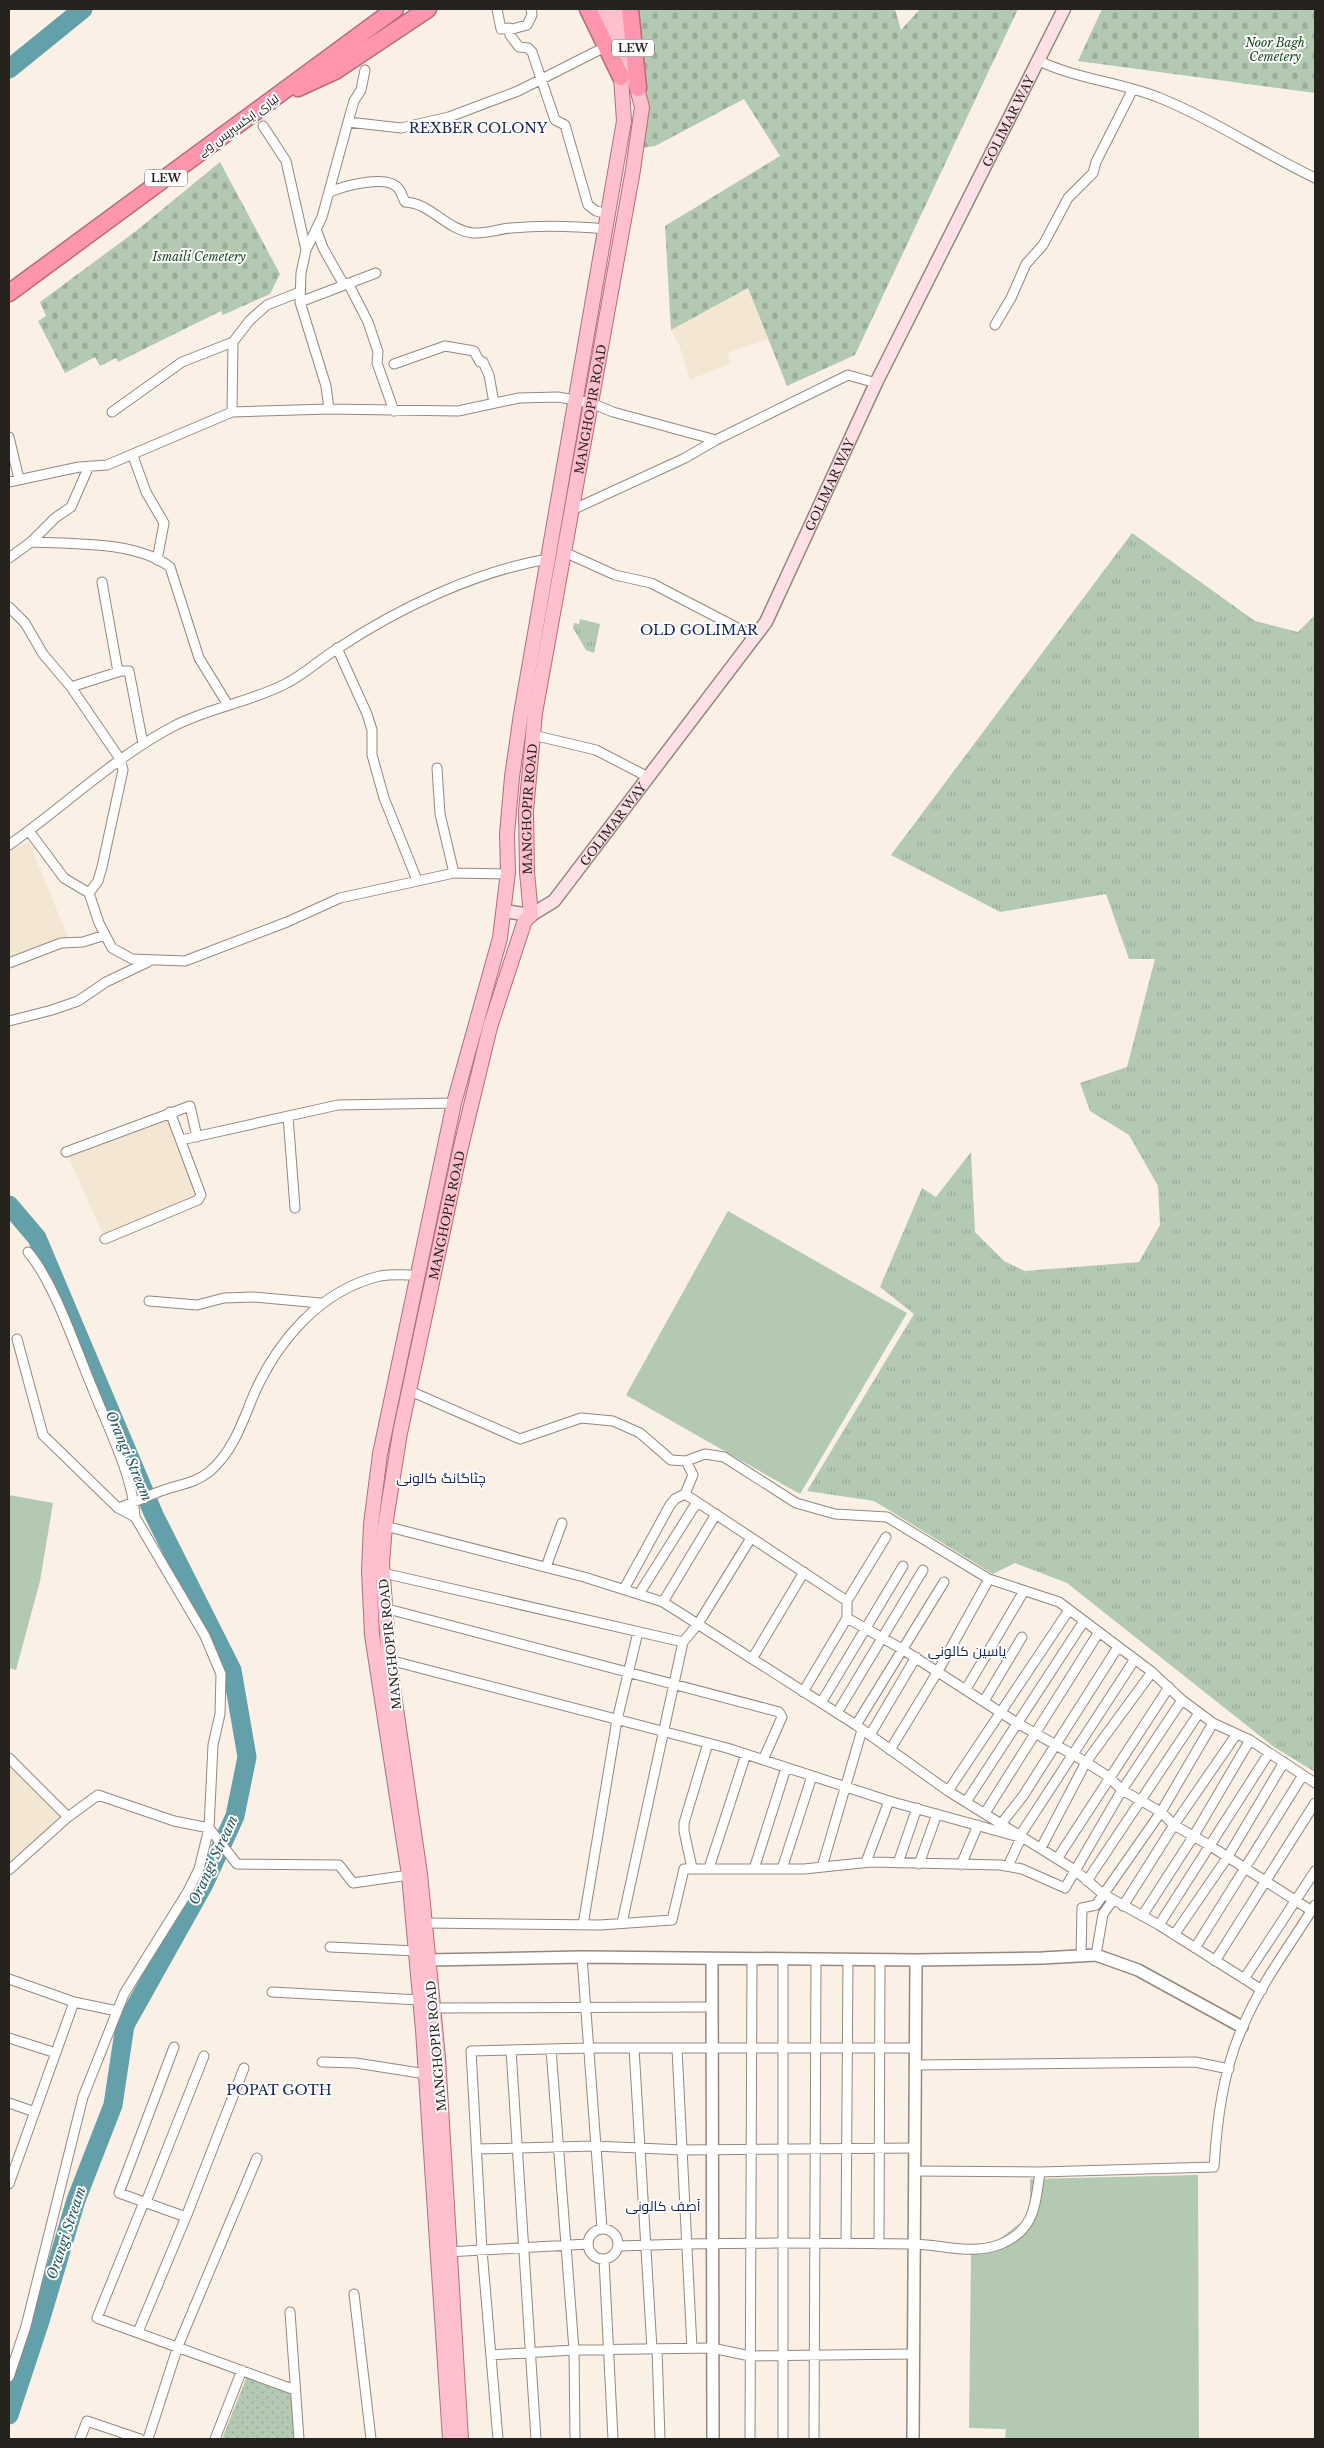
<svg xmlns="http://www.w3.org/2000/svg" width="1324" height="2448" viewBox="0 0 1324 2448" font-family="'Libre Baskerville',Cairo,serif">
<defs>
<pattern id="grass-tufts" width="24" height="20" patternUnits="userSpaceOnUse" patternTransform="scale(1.25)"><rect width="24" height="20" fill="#b3c9b2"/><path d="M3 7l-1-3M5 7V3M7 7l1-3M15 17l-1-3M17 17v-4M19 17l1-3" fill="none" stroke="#9aac99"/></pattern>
<pattern id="cemetery-stones" width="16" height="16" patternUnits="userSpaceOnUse" patternTransform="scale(1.25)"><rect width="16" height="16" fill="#b3c9b2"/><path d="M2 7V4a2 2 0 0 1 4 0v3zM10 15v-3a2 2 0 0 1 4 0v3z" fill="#9aac99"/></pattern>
<pattern id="park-dots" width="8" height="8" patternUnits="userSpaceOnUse" patternTransform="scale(1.25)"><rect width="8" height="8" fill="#b3c9b2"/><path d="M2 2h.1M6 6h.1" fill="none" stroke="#9aac99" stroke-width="1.8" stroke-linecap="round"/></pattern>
</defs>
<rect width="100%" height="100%" fill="#fbf0e5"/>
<path fill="#f3e7d3" d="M748,288L768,339L727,353L731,363L690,380L679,344L671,330Z
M29,842L68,937L9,963V850Z
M170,1112L201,1195L105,1239L66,1152Z
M14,1765L68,1817L9,1870V1770Z"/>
<path fill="url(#grass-tufts)" d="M1132,533L1255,621L1298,632L1315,615V1772L1274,1747L1067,1583L1015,1563L993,1574L874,1501L807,1491L914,1314L880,1287L922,1188L936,1197L971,1152L975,1232L1004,1261L1025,1271L1139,1262L1160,1225L1158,1186L1129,1135L1090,1111L1080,1083L1127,1067L1155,959H1129L1106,894L1000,912L891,855Z
M580,619L600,624L594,653L586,650L573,628L574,623L579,624Z"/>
<path fill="url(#cemetery-stones)" d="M627,9H895L901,30L920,9H1018L855,355L787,386L748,288L671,330L665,226L780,156L744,99L655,146L636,149L642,107Z
M1102,9H1315V93L1078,61Z
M220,162L280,274L270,294L223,315L221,311L118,362L116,358L100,366L95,357L65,373L38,321L46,316L40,302L136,231Z"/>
<path fill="url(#park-dots)" d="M247,2376L291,2390L296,2439H222Z"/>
<path fill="#b3c9b2" d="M728,1211L907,1313L800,1494L626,1395Z
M9,1495L53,1503L40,1581L16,1670L9,1668Z
M1198,2175L1199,2439H1005L1006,2429L969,2428L971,2254L1000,2239L1030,2215V2179Z"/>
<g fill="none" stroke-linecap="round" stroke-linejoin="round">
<path stroke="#63a0aa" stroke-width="19" d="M9,69L83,9
M9,1205L37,1238L154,1515L232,1670L247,1757L235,1816L204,1884L125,2025L113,2105L76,2200L40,2321L9,2415"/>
<g stroke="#93887f" stroke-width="11">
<path id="minor" d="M497,9L501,29L509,28L510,35L519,47L528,48L532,52L555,120L565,125L588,205L596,211L609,214
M509,30L527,25L532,15L531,9
M1037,60C1076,79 1120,82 1160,98C1214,120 1263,153 1315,178
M348,122L401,128L449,117L518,91L605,47
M263,126L286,161L306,250
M330,192C344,186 387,174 398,188C401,191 403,198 405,202C431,203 446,230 473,233C485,234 499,229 511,228C542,225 575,226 606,229
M316,229L323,248L344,285
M348,283L368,322L378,352L377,363L394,411
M300,302L376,273
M995,325L1011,298L1026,264L1043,245L1068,198L1093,173L1096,162L1133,89
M394,364L445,346L474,351L480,362H483L489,375L494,403
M329,409L326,386L300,302L301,273L306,250L322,217L348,122L354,101L361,90L365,70
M112,412L182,362L233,342
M232,412L233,342L250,320L267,305L300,292
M9,437L19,479
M133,456L146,492L164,523L157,560
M9,482L79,467L107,465L232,412L329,409L458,411L519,398L558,397L591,403L613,412L716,440L848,375L876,383
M572,510L685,458L716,440
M31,542C73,544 136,541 170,567L199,658L228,705
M564,552L615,575L651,583L755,637
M9,558L31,542L55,518L71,507L89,466
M102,582L118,672
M9,607L25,623L43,654L71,687L120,759L123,770L102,867L98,881L89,893L99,923L112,948L132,959L185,961L287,922L340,898L454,873L508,874
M337,648L367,714L372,730V755L384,798L417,880
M71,687L121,671H129L143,744
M533,735L596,750L648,777
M437,768L440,814L454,873
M29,831L64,878L89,893
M9,845C65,806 113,758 174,726C208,708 254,701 287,683C305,674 320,659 337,649C397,609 476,571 548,559
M9,963L61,943L83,942L105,935
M9,1021L52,1010L78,1001L106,982L148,962
M288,1116L295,1208
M181,1140L338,1105L454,1103
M66,1152L190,1106L197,1137
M105,1239L198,1200L201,1195L170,1112
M28,1252C55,1284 75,1347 92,1387C106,1423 134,1478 135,1517
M149,1301L197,1305L224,1298L253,1297L320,1303
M410,1391L520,1439L581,1418L613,1421L640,1433L671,1460L686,1461L705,1454L724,1457L796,1503L835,1514L887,1517L989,1579L1059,1602L1152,1672L1182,1700L1213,1723L1250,1740L1315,1783
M686,1461L693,1475L685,1494L847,1601
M118,1508C134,1503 149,1495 164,1490C181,1484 195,1483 209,1472C233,1452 243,1421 254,1394C278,1340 321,1290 380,1276C391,1274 405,1275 417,1275
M385,1526L584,1577L663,1602L856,1725L948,1791L1075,1870L1103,1894L1159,1925L1262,1990
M886,1537L847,1601V1618L902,1649L1017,1723L1086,1762L1109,1777L1122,1790L1161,1812L1174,1825L1209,1845L1312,1911
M546,1567L562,1523
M383,1573L683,1642
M624,1589L670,1505L675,1499L685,1494
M639,1594L697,1502
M663,1602L716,1514
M384,1608L779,1712L782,1717L763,1760
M752,1659L804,1572
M389,1660L727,1748L889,1801L1019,1837L1135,1659
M966,1689L1024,1591
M803,1692L847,1618
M984,1701L1022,1637
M821,1703L903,1566
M837,1713L923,1570
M856,1725L944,1582
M870,1735L916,1657
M890,1750L938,1671L989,1579
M9,1758L68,1817
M948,1791L1069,1610
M966,1802L1084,1621
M985,1813L1099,1632
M1001,1824L1023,1796L1118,1647
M1041,1848L1086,1762L1152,1672
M1057,1859L1169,1687
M866,1862L889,1801
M898,1863L917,1808
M919,1864L937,1814
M961,1865L978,1825
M1008,1866L1021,1838
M822,1867L862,1730
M692,1868L684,1831V1823L708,1743
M709,1868L746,1754
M754,1869L786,1768
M782,1869L812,1776
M9,1870L68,1817L98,1795L174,1821L209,1828L237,1864L339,1865L353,1883L409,1875
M1087,1881L1199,1713
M1123,1906L1174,1825L1236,1735
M1142,1916L1193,1837L1250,1740
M424,1923L600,1925L672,1920L684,1869H804L871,1862L1000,1865L1022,1869L1065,1888L1122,1790L1182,1700
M622,1923L683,1642L698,1624L751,1538
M583,1925L617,1720L638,1632
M1159,1925L1269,1753
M1174,1935L1227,1858L1284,1762
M330,1947L416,1951
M1195,1948L1303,1775
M1096,1955L1103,1914L1113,1900
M1081,1956L1082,1908L1096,1905L1161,1812L1213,1723
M582,1957L602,2228
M1215,1961L1315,1803
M9,1979L74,2002L117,2011
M1244,1979L1315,1871
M272,1992L420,2000
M433,2008L712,2007
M9,2038L56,2053
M174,2047L119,2193L186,2217
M634,2048L652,2349
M551,2049L574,2350L575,2439
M677,2049L692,2348
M511,2050L536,2439
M322,2062L356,2063L426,2074
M916,2065L1195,2062L1229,2069
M9,2103L35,2112
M477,2149L595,2146L682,2150L915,2148
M915,2171L1040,2172L1214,2167C1217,2120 1223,2070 1243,2026C1261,1983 1291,1944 1315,1905
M9,2184L74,2002
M144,2202L97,2318L295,2390
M146,2202L204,2056
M588 2244a15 15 0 1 1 30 0a15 15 0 1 1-30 0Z
M846,2243L848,1960
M879,2244L880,1959
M619,2246C716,2242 814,2243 911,2244C942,2244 971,2256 1001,2244C1036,2229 1035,2204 1040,2172
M446,2252L588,2244
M604,2259L613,2439
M354,2294L371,2439
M290,2312L299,2439
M138,2332L186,2217L244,2068
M657,2349L660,2439
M491,2355L574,2350L712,2348L750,2356L914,2354
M9,2377L26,2326L83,2097L124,1994L187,1893L199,1869L209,1828L213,1745L220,1714L221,1674L205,1636L135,1517L118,1508L43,1435L17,1339
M80,2439L87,2421L140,2439
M148,2439L178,2346L257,2158
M215,2439L242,2370
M498,2439L482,2250L471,2051L589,2048H915
M750,2439L752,1960
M783,2439V1960
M814,2439L816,1960"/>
</g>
<g stroke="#93887f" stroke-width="14">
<path id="tertiary" d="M428,1960L582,1957L916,1960L1042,1958L1096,1955L1138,1970L1242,2027
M712,1960L713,2439
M913,2439L916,1960"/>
</g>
<g stroke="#93887f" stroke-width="15">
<g id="secondary">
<path id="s1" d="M504,911L531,915L554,901L766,622L876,383L1064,9"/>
</g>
</g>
<g stroke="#b36d7c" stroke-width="16">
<g id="primary">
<path d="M450,2439L423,2030L409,1875L372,1635L369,1571L371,1524L380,1454L454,1103L500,938L508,872L507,834L512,777L521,714L624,121L621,77L603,9"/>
<path id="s2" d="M461,2439L438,2057L420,1874L389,1660L382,1563L385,1526L400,1433L460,1151L490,1027L525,920L531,915L527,872L526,811L535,713L633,170L642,107L616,9"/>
</g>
</g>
<g stroke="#b36d7c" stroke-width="19">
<path id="motorway" d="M588,9L621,77
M630,9L638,88
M298,88L335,71L428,9
M9,293L395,9"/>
</g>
<use href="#minor" stroke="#fff" stroke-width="9"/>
<use href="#tertiary" stroke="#fff" stroke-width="11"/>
<use href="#secondary" stroke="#ffe0e7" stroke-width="12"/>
<use href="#primary" stroke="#ffc0ce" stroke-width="14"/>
<use href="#motorway" stroke="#ff96ae" stroke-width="16"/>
</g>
<g text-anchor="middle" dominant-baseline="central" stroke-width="4" stroke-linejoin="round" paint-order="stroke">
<g fill="#fff" stroke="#676462" stroke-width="1">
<rect x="612" y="39.5" width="42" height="17" rx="4"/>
<rect x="145" y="169.5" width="42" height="17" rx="4"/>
</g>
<g font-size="11" font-weight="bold" fill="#26221e">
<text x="633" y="48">LEW</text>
<text x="166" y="178">LEW</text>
</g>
<g font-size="12" font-style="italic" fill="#154919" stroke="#fff">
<text x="1275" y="42">Noor Bagh<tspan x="1275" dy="14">Cemetery</tspan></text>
<text x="199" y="256">Ismaili Cemetery</text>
</g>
<g font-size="12" fill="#26221e" stroke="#fff">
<text stroke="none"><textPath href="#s1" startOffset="961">GOLIMAR WAY</textPath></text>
<text transform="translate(238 125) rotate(-36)">لیاری ایکسپریس وے</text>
<text stroke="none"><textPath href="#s2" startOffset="2059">MANGHOPIR ROAD</textPath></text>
<text stroke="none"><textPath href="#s1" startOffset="556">GOLIMAR WAY</textPath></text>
<text stroke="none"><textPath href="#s2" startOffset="1654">MANGHOPIR ROAD</textPath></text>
<text stroke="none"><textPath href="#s1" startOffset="151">GOLIMAR WAY</textPath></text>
<text stroke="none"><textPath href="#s2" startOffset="1234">MANGHOPIR ROAD</textPath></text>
<text transform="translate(390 1644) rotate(-96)">MANGHOPIR ROAD</text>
<text transform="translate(436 2046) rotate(-95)">MANGHOPIR ROAD</text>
</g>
<g font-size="14" fill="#12245a" stroke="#fff">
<text x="478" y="128">REXBER COLONY</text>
<text x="699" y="630">OLD GOLIMAR</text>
<text x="441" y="1478">چٹاگانگ کالونی</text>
<text x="967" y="1651">یاسین کالونی</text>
<text x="279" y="2090">POPAT GOTH</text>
<text x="663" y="2206">آصف کالونی</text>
</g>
<g font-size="14" font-style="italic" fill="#235760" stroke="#fff">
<text transform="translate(129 1456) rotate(67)">Orangi Stream</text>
<text transform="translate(213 1860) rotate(-65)">Orangi Stream</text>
<text transform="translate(66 2233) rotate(-72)">Orangi Stream</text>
</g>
</g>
<rect width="1324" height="2448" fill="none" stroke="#26221e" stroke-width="20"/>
</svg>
